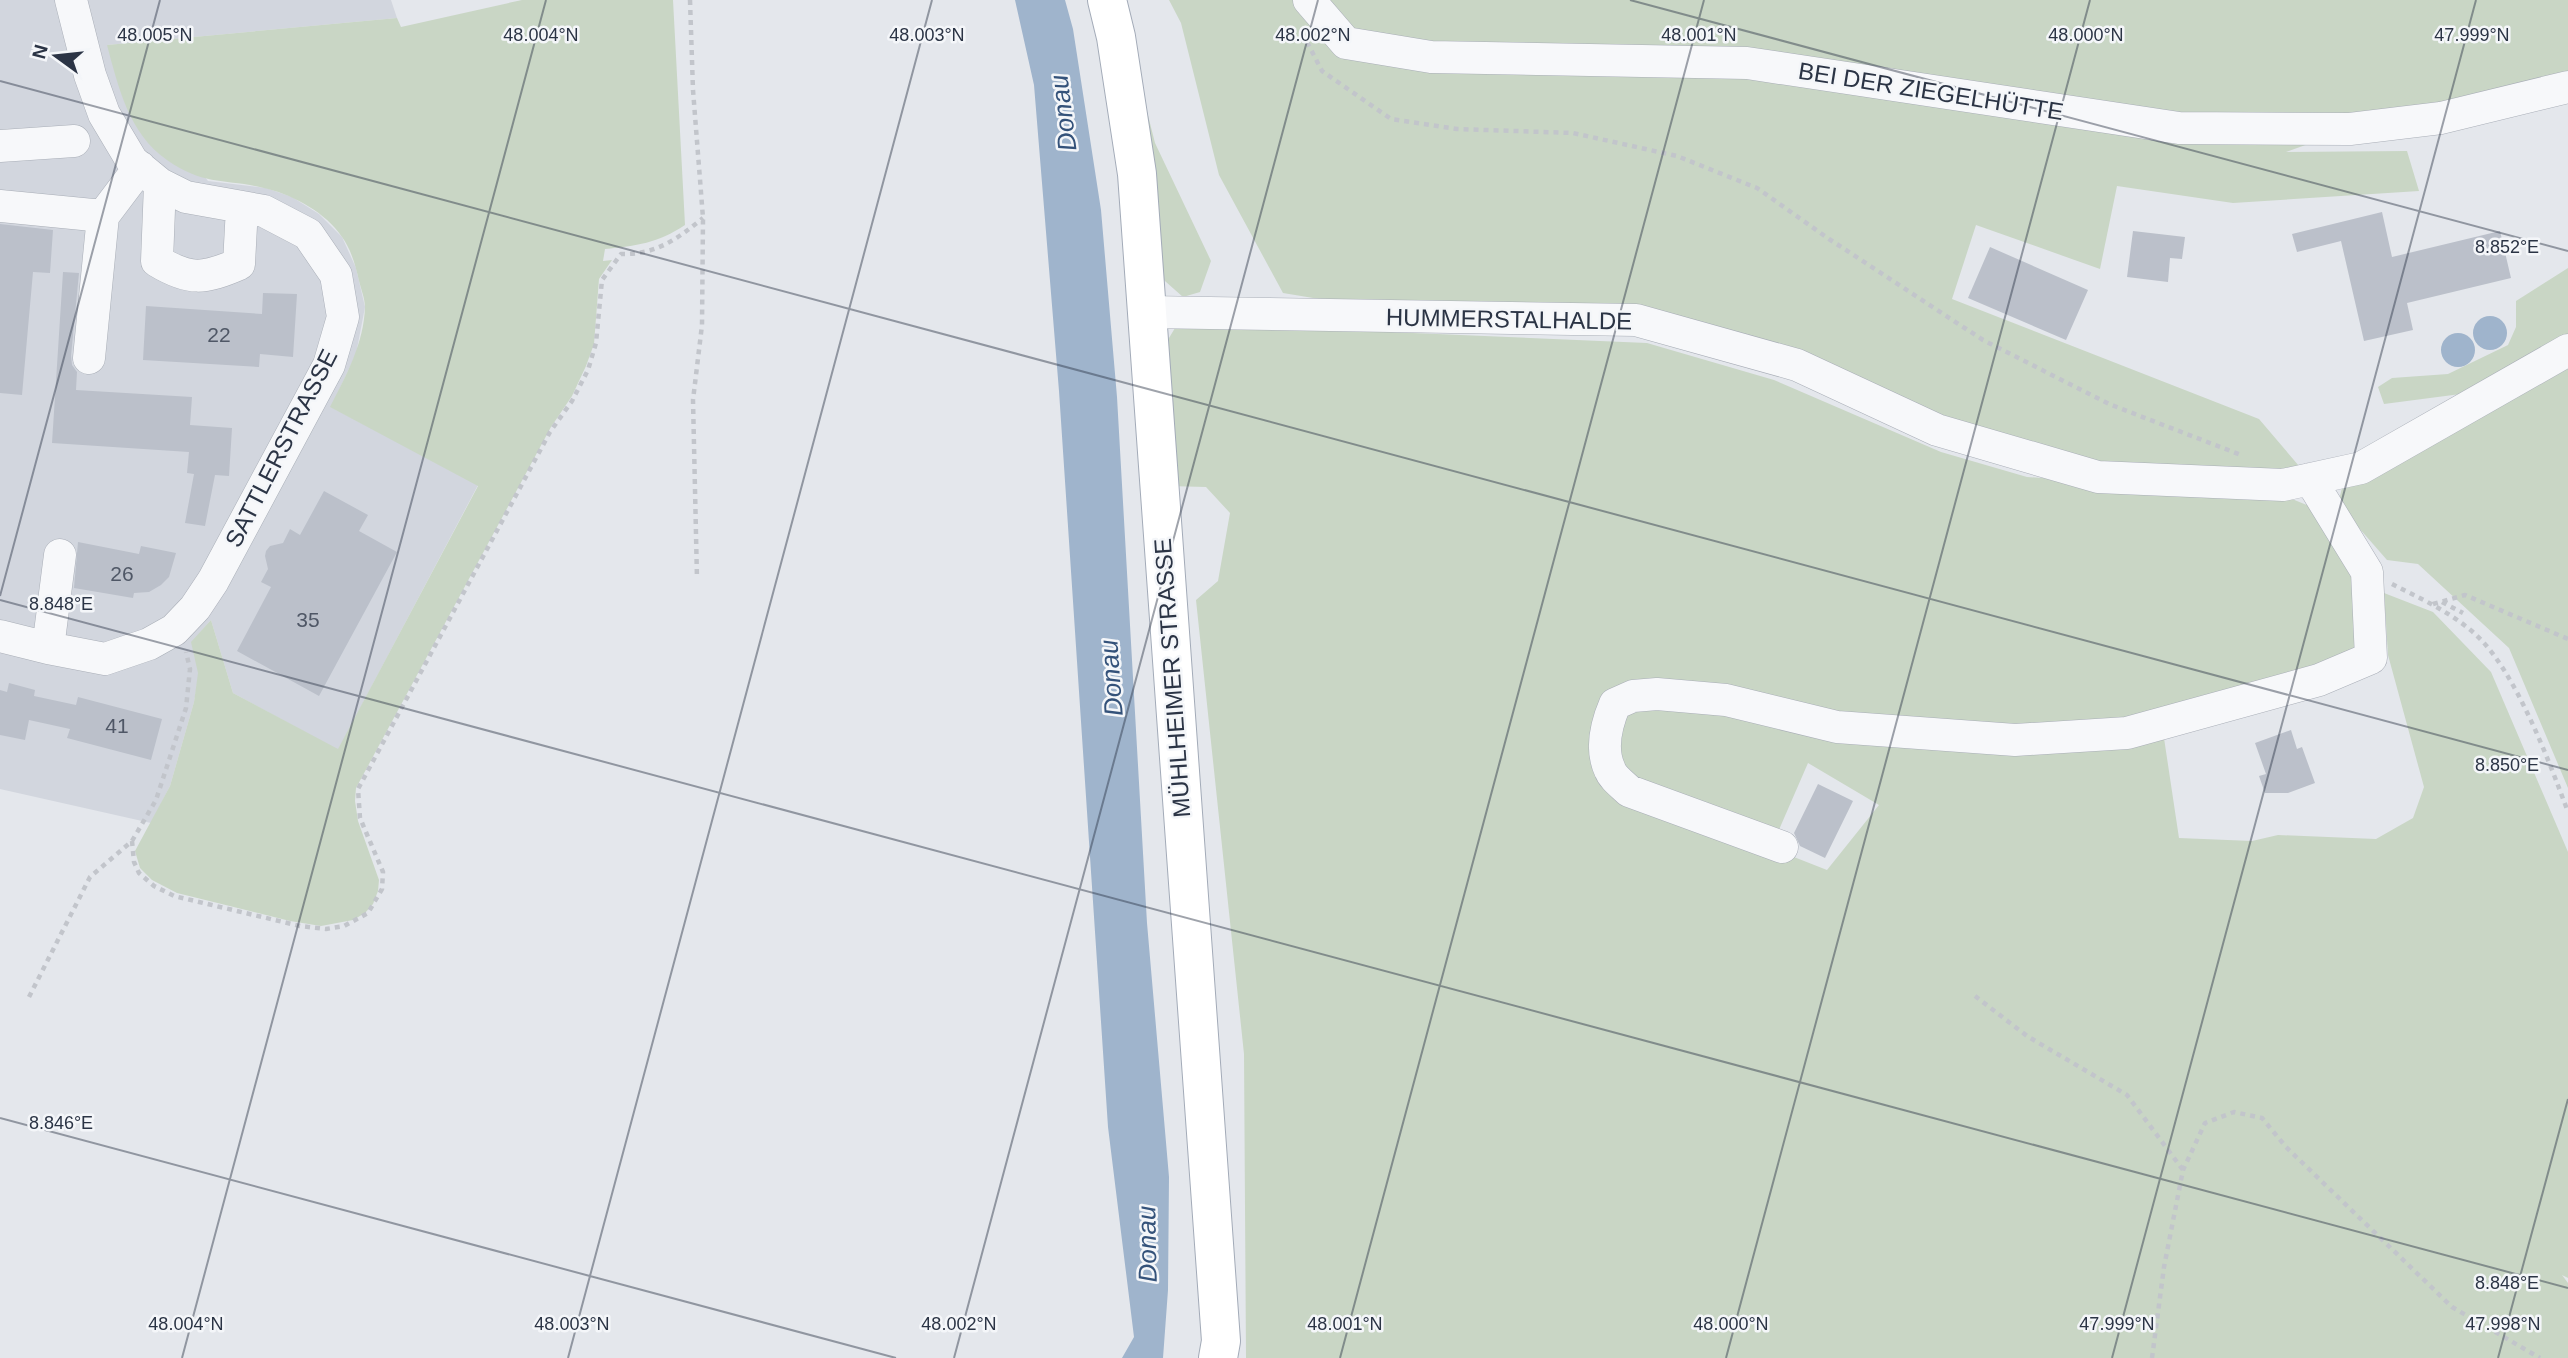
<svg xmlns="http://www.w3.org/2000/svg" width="2568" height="1358" viewBox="0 0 2568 1358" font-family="Helvetica,sans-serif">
<rect width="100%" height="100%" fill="#e4e7ec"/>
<path fill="#d2d6de" d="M0,0H391L397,18L107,45L208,181L266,188L292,197L319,214L342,237L356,268L365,307L356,354L331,407L478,485L338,750L233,693L211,620L192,642L199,673L194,702L170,786L151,823L0,789Z"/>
<path fill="#c9d6c5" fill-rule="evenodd" d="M522,0H673L685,225C658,243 636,246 605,249L603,261L612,260L599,279L594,344L586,366L572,396L551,427L356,788L355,801L358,821L379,880L378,891L373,904L365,913L353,920L321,926L290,921L177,893L152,880L140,868L135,851L170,786L194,702L198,673L191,642L211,620L233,693L338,749L478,486L330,407C346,376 364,343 365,307C365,299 361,289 359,281C356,267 351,249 342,237C326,213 295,196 268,189C228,178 205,187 167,160C129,134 118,86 107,45L397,18L401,27Z
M1169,0H2568V87L2350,129L2286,152L2407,151L2419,191L2233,203L2117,186L2100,269L1976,225L1952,299L2259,419L2310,479L2098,477L1636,320L1434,318L1283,293L1219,175L1181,23Z
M1137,72L1155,143L1211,261L1200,292L1183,297L1157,274Z
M2568,268V337L2476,392L2384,404L2378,387L2392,378L2448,374L2508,345L2516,327V301Z
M1178,323L1647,343L1774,380L1941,452L2027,477L2285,496L2314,508L2363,593L2358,658L2161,718L2179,838L2252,841L2278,835L2376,839L2413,818L2424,787L2388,655L2384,593L2433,612L2491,672L2568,852V1278L2562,1275L2568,1283V1358H1246L1244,1054L1196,600L1218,581L1230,513L1206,487L1168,486L1166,343ZM1808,763L1879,805L1827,870L1771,848Z
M2568,359V788L2509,648L2418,564L2387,560L2338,504L2342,488Z"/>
<path fill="#9fb4cc" d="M1015,0H1065L1073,29L1101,210L1117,397L1147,923L1169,1177L1168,1290L1163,1358H1122L1134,1337L1108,1127L1059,391L1034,85Z
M2473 333a17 17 0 1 1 34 0a17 17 0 1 1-34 0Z
M2441 350a17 17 0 1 1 34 0a17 17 0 1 1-34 0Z"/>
<path fill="#bbc0ca" d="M2382,212L2392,257L2500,231L2511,278L2407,303L2413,330L2364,341L2341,241L2297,252L2292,234Z
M0,224L53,230L50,273L33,272L22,395L0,393Z
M2133,231L2185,237L2182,259L2170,258L2168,282L2127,277Z
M1990,247L2088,290L2066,340L1968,298Z
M63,272L79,273L71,356L72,365L77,372L76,390L192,397L190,425L232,428L229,476L215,475L205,526L185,523L194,474L187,473L189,452L52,443Z
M263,293L297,294L293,357L260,354L259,367L143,360L146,306L262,314Z
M324,491L368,515L359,531L397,552L319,696L237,651L271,587L261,582L268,569L265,556L266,551L270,546L283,543L290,529L300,535Z
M78,542L139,554L141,546L176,553L169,577L161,585L149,592L134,593L133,598L74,588Z
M9,683L35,690L34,696L76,705L78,697L162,719L151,760L67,738L70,729L29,720L25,740L0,735V690L7,692Z
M2291,730L2297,749L2302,747L2315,783L2288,793H2265L2259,776L2266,774L2255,743Z
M1818,784L1853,801L1825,858L1800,846L1794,833Z"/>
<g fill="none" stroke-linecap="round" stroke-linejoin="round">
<g stroke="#a9aeb7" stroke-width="33">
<path id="minor" d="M1309,0L1346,43L1431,57L1747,63L2179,128L2350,129L2441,118L2568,87
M0,146L74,141
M160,184L157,261C190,281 204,279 239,264L242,207
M0,206L103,216L140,167
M1147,312L1636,320L1797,365L1937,430L2098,477L2283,485L2361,468L2568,350
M89,358L103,216
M0,636L48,648L105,659L149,644L174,630L195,608L213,581L329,365L343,317L336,275L308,234L264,211L186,197L160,184L132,161L104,114L90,75L71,0
M48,648L60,555
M1782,847L1629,791C1623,785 1613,778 1610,770C1600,749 1606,725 1615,704L1633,696L1657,694L1726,700L1837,727L2015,740L2127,733L2319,680L2371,658L2367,572L2310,479"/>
</g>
<g stroke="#a3abb8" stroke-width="40">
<path id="major" d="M1107,0L1116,37L1137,174L1221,1341L1218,1358"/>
</g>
<path stroke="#c2c5cb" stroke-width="4.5" stroke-dasharray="5 5" stroke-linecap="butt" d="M690,0L693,90L703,218L702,325L693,400L697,579
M1307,42L1322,71L1391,119L1457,129L1573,133L1677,156L1757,188L1829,239L1983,340L2109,404L2241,455
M2392,584C2420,598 2450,612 2474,633C2515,669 2549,761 2568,812
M2442,602L2463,613
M2433,604L2465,595L2568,639
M132,841L134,862L139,873L154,886L174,896L300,926L326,929L344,926L368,913L382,889L383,872L360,818L358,789L550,432L572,401L588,370L596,343L602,280L621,254C656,255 677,239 703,218
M1975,996L2027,1036L2127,1095L2183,1170
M29,997L90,877L132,841L156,800L186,708L190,669L186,652
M2152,1358L2164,1267L2183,1170L2205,1123L2234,1112L2262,1118L2286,1147L2452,1307L2540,1358"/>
<use href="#minor" stroke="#f7f8fa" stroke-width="32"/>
<use href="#major" stroke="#fff" stroke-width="38"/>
</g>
<path fill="none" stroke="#2b3445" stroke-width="2" stroke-opacity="0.45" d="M1630,0L2568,251M0,81L2568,770M0,596L160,0M0,600L2568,1288M0,1118L896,1358M182,1358L546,0M568,1358L932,0M954,1358L1318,0M1340,1358L1704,0M1726,1358L2090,0M2112,1358L2476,0M2498,1358L2568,1099"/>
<g text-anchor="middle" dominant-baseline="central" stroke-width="5" stroke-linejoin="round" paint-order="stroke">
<g font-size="21" fill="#4f5766">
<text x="219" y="334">22</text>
<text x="122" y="573">26</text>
<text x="308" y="619">35</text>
<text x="117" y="725">41</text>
</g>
<g font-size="24" fill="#2b3445" stroke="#f4f6f9">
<text transform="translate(1931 91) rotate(9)">BEI DER ZIEGELHÜTTE</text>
<text transform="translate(1509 319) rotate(1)">HUMMERSTALHALDE</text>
<text transform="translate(281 448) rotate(-63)">SATTLERSTRASSE</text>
<text transform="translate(1172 678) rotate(-94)">MÜHLHEIMER STRASSE</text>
</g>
<g font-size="26" font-style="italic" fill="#34527a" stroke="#f4f6f9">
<text transform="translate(1063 113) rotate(-97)">Donau</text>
<text transform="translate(1111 678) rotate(-94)">Donau</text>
<text transform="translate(1147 1244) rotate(-91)">Donau</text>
</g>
</g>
<g font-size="18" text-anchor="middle" fill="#2b3445" stroke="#f4f6f9" stroke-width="5" stroke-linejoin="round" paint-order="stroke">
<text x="155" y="41">48.005°N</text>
<text x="541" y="41">48.004°N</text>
<text x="927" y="41">48.003°N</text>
<text x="1313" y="41">48.002°N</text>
<text x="1699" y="41">48.001°N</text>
<text x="2086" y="41">48.000°N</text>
<text x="2472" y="41">47.999°N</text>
<text x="2507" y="253">8.852°E</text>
<text x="61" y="610">8.848°E</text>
<text x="2507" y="771">8.850°E</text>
<text x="61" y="1129">8.846°E</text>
<text x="2507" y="1289">8.848°E</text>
<text x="186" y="1330">48.004°N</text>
<text x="572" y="1330">48.003°N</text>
<text x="959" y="1330">48.002°N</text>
<text x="1345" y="1330">48.001°N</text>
<text x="1731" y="1330">48.000°N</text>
<text x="2117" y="1330">47.999°N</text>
<text x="2503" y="1330">47.998°N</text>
</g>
<g transform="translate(56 56) rotate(285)" stroke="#f4f6f9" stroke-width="5" paint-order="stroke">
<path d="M0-5L12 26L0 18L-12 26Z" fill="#2b3445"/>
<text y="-10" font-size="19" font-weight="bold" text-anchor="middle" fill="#2b3445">N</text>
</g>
</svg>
